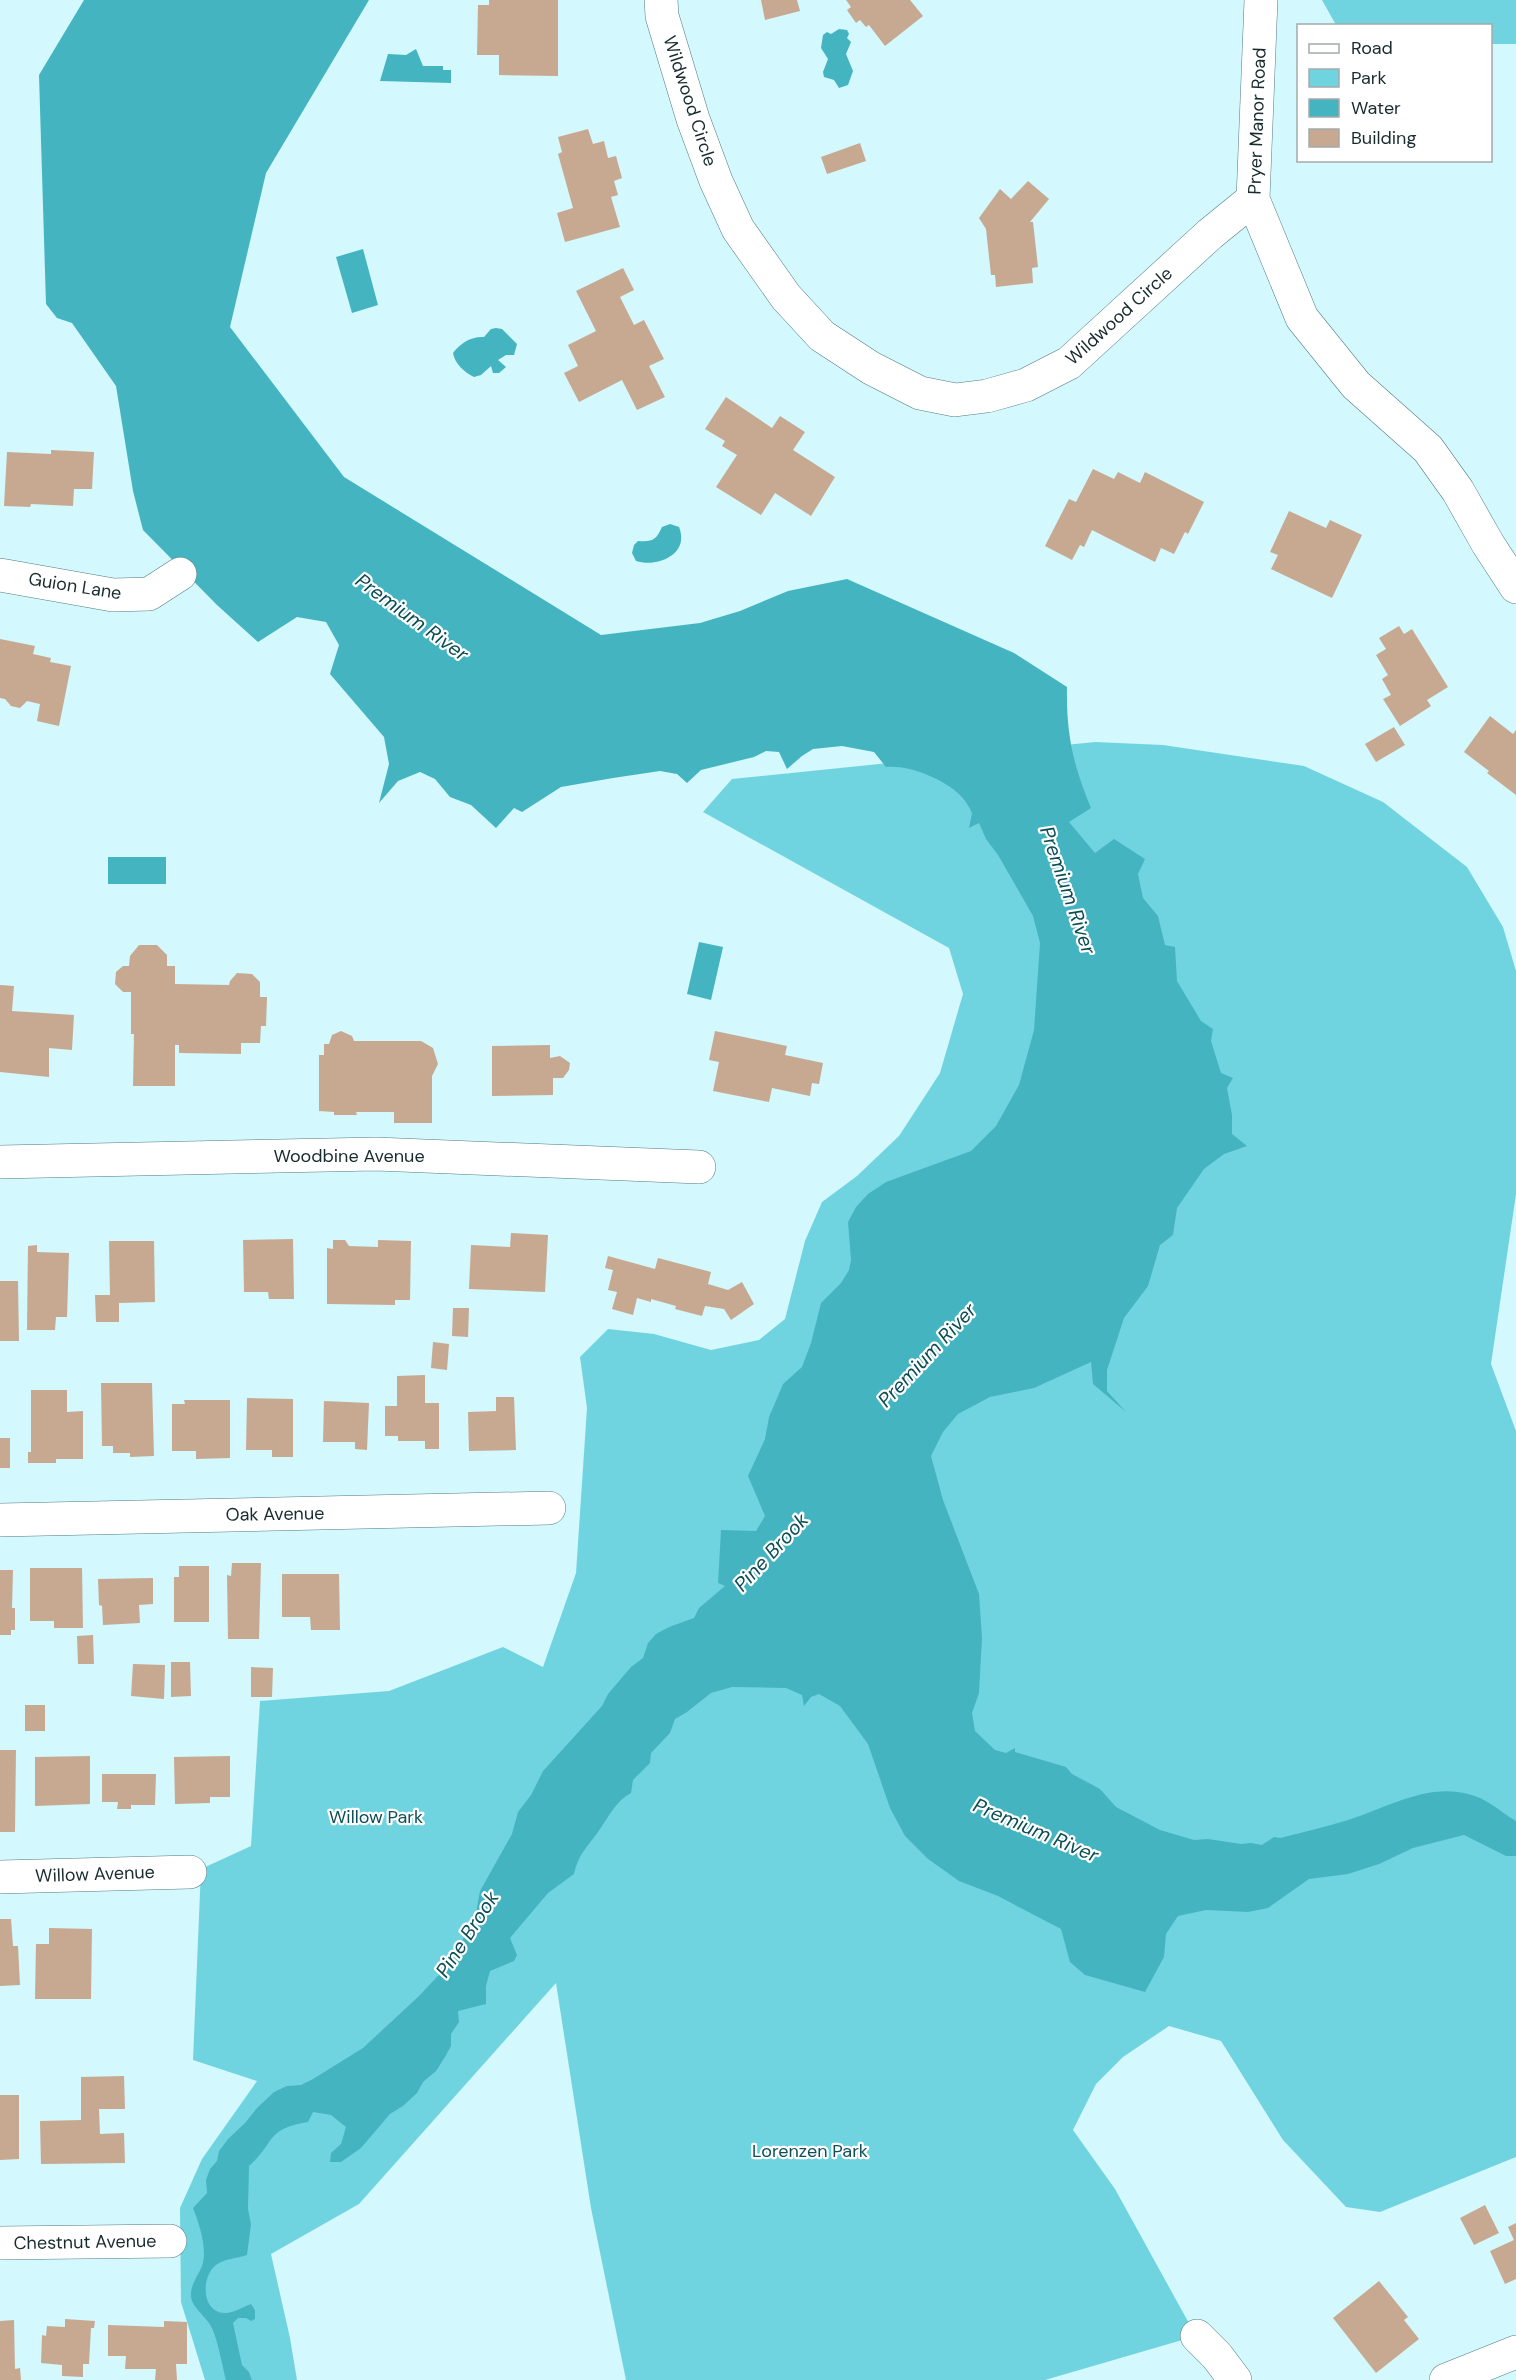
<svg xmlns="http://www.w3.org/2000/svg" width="1516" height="2380" viewBox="0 0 1516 2380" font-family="'DM Sans',sans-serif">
<rect width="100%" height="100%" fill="#d3f8fd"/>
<path fill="#70d4e0" d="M1322,0H1516V44H1491L1490,26L1336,25Z
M1095,742L1163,745L1304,766L1383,802L1467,867L1503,927L1516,971V1194L1491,1364L1516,1431V2157L1380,2212L1346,2207L1283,2140L1221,2041L1169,2026L1123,2057L1096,2084L1073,2130L1115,2189L1196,2336L1045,2380H626L591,2208L556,1983L359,2204L271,2254L290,2338L297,2380H205L181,2302L180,2208L202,2159L257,2081L193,2060L201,1869L251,1846L260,1701L389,1691L503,1647L543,1667L576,1573L587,1408L580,1357L608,1329L654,1334L711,1350L759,1340L785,1319L805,1241L822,1202L857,1176L899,1136L940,1073L963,994L949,948L703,812L732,779Z"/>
<path fill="#44b4c1" d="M84,0H369L266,173L230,327L344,477L601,635L700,623L740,611L788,591L847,579L1014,653L1067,687C1066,733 1073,765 1091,808L1069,822L1095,853L1114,839L1145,859L1138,874L1143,898L1158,916L1165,945L1175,947L1177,981L1201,1021L1213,1029L1211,1041L1221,1073L1233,1078L1227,1088L1232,1115V1134L1247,1146L1224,1154L1204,1169L1177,1208L1173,1235L1160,1245L1148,1286L1124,1318L1107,1370V1391L1126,1412L1093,1384L1091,1362L1034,1388L990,1397L958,1414L943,1432L931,1456L943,1500L979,1594L982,1638L979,1693L972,1713L975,1731L995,1750L1006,1753L1015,1748V1752L1066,1767L1072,1774L1100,1789L1116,1807L1160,1830L1194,1840L1208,1839L1241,1844L1251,1843L1262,1845L1274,1837L1280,1838C1303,1832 1325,1827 1348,1820C1386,1808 1427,1783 1468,1794C1487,1798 1499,1811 1516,1821V1856H1506L1464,1835L1413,1848L1379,1864L1348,1874L1309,1879L1268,1908L1248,1912L1206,1910L1178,1916L1166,1934L1164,1957L1145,1992L1085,1975L1070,1962L1061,1929L998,1896L959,1881L928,1859L905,1836L890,1808L868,1744L840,1706L819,1694L811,1697L804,1706L802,1695L786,1688L732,1687L711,1693L687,1712L675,1719L670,1733L651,1753L650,1763L633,1780L631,1793C616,1801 610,1815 600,1829C589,1846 579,1852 574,1874L548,1893L510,1938L517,1955L514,1961L490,1971L486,1986V2004L458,2011L459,2022L451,2034V2046L445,2057L436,2071L423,2082L417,2093L403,2106L390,2114L361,2148L341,2162H330L331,2153L341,2144L346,2127L331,2115L313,2112L308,2122C265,2129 276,2142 249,2166L248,2209L251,2224L247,2255C236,2259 226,2258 216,2265C201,2276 201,2313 225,2313C234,2313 242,2307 251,2304L255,2310V2319L251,2321L246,2318H238L233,2323L242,2365L249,2372L252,2380H226C222,2365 217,2334 209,2323C204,2316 192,2306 191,2297C190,2285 198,2276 202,2266C208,2250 199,2223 193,2208L207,2193L206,2180L210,2169L217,2161L219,2151L228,2139L245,2123L257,2108L274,2092L287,2086L301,2085L313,2079L363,2048L418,1997L452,1961L476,1913L480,1891L512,1834L518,1812L531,1795L543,1771L602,1706L608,1694L631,1667L643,1658L648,1643L656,1634L669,1627L694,1618L699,1608L725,1586L718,1583L721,1530L756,1531L765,1516L748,1476L765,1439L769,1417L783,1384L802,1367L811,1343L821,1303L841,1283L849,1270L851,1260L848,1222L856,1207L868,1194L886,1182L971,1151L996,1126L1019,1085L1034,1030L1040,943L1033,916L998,855L986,839L979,823L969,828L972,813C969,807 966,801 961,796C944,779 910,765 886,767L874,752L842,746L813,749L802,756L787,769L779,752L766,751L754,757L701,770L687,783L677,774L660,771L613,778L561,787L522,812L514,808L496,828L471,805L450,797L435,779L420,772L398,781L379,803L389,764L384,737L330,674L339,645L326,622L297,617L258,642L217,605L143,530L133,491L116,386L72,323L57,318L46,304L39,75Z
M839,29L847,30L849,34L847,38L851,42L846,54L853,71L848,85L839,88L834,80L824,77L823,72L828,59L821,48L823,35L827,32L831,34Z
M416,49L423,66H443V70H451V83L380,81L388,54L406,55Z
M363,249L378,305L352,313L336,257Z
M496,328L502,329L517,344L514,355H506L498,360L506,367L499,373H493L491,366L481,375L474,377C464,372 455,364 453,353C460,343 472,336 484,337L491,329Z
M670,524L679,527C690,554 658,568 636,561L632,553L634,545L638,541C653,542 656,540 662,527Z
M108,857H166V884H108Z
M699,942L723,947L711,1000L687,994Z"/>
<path fill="#c7a992" d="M489,0H558V76L499,75V55H477L478,5H489Z
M761,0H797L800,11L765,20Z
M846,0H910L923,16L885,46L869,25L866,27L860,20L856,23L847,10L851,7Z
M588,129L593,144L604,141L608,158L616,156L622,178L614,181L618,195L611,197L620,227L565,242L557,213L573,208L558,154L562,152L558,137Z
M860,143L866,161L827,174L821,157Z
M1028,181L1049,199L1030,222H1033L1038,267L1032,268L1033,283L996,287L995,275H991L986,229L979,218L1000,189L1011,199Z
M623,268L634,290L620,297L634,325L644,320L664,359L649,366L665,397L637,410L622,380L579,402L564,373L578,366L568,345L596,331L576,291Z
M726,397L772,428L780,416L805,432L793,450L835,477L811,516L775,493L761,515L716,487L737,455L722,446L725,441L705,429Z
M51,450L94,452L92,489H74L73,506L31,504L30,507L4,506L7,452L51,454Z
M1093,469L1114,479L1118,472L1140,483L1145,472L1204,502L1188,534L1185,532L1174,554L1161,548L1155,562L1092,530L1084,547L1080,545L1072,560L1045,546L1069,499L1076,502Z
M1289,511L1326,528L1330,520L1362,535L1332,598L1271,569L1278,555L1270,552Z
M1399,626L1404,634L1412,629L1448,687L1427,700L1431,706L1400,726L1383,699L1391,695L1382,679L1388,675L1376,655L1386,649L1379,638Z
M0,639L35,646L33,654L51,658L50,662L71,666L59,726L37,721L40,704L27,701L20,708L11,706L5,699L0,698Z
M1490,716L1513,734L1516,730V795L1487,773L1489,771L1464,752Z
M1394,727L1405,745L1376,762L1365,744Z
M139,945H157L167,955V966H175V984L229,985L230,981L237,973L252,974L260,982V997H267L266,1026H261L260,1043H241V1054L179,1053V1045H175V1086H133L134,1034H131V992H123L115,984L116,972L123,966H129L130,956Z
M0,985L14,986L12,1011L74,1015L72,1050L49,1048V1077L0,1072Z
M341,1031L352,1036L354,1041H421L433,1048L438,1064L432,1076V1123H394V1112H356L357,1115H334V1112L319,1111V1055H324V1044H329L332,1035Z
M715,1031L787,1046L785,1055L823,1063L819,1084L812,1083L810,1096L772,1088L769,1102L713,1091L719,1062L709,1060Z
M550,1045V1058L560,1056L570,1063L569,1070L563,1078H553V1095L492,1096V1046Z
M511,1233L548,1235L545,1292L469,1289L471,1245L510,1247Z
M293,1239L294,1299H269L268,1292H244L243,1240Z
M333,1240H345L349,1246L378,1247V1240L411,1241L410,1300H395V1305L327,1304V1248L333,1249Z
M109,1241H154L155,1302L119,1303V1322H96L95,1295H110Z
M37,1245V1252L69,1253L67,1317H56L55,1330H27L28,1246Z
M608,1256L655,1269L658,1258L711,1272L708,1284L728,1290L742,1282L754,1304L731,1320L724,1309L705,1306L702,1316L675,1309L676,1306L651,1299V1302L637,1298L633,1315L612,1309L617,1292L608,1290L613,1270L605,1268Z
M0,1281H18L19,1341H0Z
M453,1308H469L468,1337L452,1336Z
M433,1342L449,1344L447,1370L431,1368Z
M425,1375V1403H439V1449H425V1441H398V1436H385V1406H397V1376Z
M101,1383H152L154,1456L130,1457V1453H113V1446H102Z
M31,1390H67V1412L83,1411V1459H56V1463H28V1452H31Z
M496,1397H514L516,1450L469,1451L468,1412L496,1411Z
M247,1398L293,1399V1457H272V1450H246Z
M184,1400H230V1458L196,1459V1451H172V1404H185Z
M324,1401L369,1403L367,1450L355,1449V1442H323Z
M0,1438H10V1468H0Z
M232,1563H261L259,1639H228L227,1575L231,1576Z
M179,1566H209V1622H174V1577H179Z
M30,1568H82L83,1628H54V1621H30Z
M0,1570H13L12,1608H15V1630H11V1635H0Z
M282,1574H339L340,1630H311L310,1617H282Z
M153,1578V1604L139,1605L140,1623L103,1625L102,1606L99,1605L98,1579Z
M93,1635L94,1664H78L77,1636Z
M171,1662H190L191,1696L171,1697Z
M133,1664L165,1665L164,1699L131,1696Z
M251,1667L273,1668L272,1697H251Z
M25,1705H45V1731H25Z
M0,1750H16L15,1832H0Z
M90,1756V1804L35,1806V1757Z
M230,1756V1797H210V1803L175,1804L174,1757Z
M102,1774H156L155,1805H131V1809H117L118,1802H102Z
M0,1919H11L13,1946H18L20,1985L0,1986Z
M49,1928L92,1929L91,1999H35L36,1944H49Z
M124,2076L125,2109H99L100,2134L124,2133L125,2163L41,2164L40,2121L81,2120V2077Z
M0,2095H19V2159L0,2160Z
M1485,2205L1499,2233L1474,2245L1460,2218Z
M1516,2223V2279L1505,2284L1490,2251L1514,2240L1508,2227Z
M1379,2281L1408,2317L1404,2320L1419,2339L1376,2373L1333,2318Z
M65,2319L95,2321L94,2328H91L89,2364H83V2377L62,2376V2365L41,2363L42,2335L46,2336L47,2326L65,2327Z
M14,2320L15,2369L20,2368L21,2380H0V2321Z
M164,2321L187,2322V2364H176L177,2380H155L156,2369H125L126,2356H108V2325L164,2327Z"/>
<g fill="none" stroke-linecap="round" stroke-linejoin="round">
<g stroke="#517c82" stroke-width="34">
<path id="minor" d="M661,0L662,16L693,119L716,181L738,229L786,297L822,336L871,368L920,393L955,400L987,396L1026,385L1069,363L1210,234L1253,199
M1261,0L1253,199L1302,318L1356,385L1428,449L1458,491L1488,544L1516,587
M0,575L113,595L149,594L180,574
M0,1162L376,1154L699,1167
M0,1520L549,1508
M0,1877L190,1872
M0,2243L170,2241
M1197,2336L1217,2356L1235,2380
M1446,2380L1516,2352"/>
</g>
<use href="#minor" stroke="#fff" stroke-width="33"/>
</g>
<g text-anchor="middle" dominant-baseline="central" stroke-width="4.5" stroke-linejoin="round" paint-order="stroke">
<g font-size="18" fill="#192b2d" stroke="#fff">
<text transform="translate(690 101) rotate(72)">Wildwood Circle</text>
<text transform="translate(1257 121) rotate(-88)">Pryer Manor Road</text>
<text transform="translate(1119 316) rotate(-42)">Wildwood Circle</text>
<text transform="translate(75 586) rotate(9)">Guion Lane</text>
<text x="349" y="1156">Woodbine Avenue</text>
<text transform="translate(275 1514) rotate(-1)">Oak Avenue</text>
<text transform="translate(95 1874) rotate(-2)">Willow Avenue</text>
<text transform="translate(85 2242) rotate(-1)">Chestnut Avenue</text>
</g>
<g font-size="18" fill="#0d4f57" stroke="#fff">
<text x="376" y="1817">Willow Park</text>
<text x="810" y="2151">Lorenzen Park</text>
</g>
<g font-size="20" font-style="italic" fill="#0a4d54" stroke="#fff">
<text transform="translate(412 617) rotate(36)">Premium River</text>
<text transform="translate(1068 890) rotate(71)">Premium River</text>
<text transform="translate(927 1355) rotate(-47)">Premium River</text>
<text transform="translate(771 1552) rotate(-47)">Pine Brook</text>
<text transform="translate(1036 1830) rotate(23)">Premium River</text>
<text transform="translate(467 1934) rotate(-57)">Pine Brook</text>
</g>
</g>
<rect x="1297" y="24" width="195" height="138" fill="#ffffff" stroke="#a3aaab" stroke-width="1.5"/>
<rect x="1309" y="44" width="30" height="9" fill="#ffffff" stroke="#a3aaab" stroke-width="1.5"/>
<text x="1351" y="54" font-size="18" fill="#192b2d">Road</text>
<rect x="1309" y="69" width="30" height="18" fill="#70d4e0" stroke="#a3aaab" stroke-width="1.5"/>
<text x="1351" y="84" font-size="18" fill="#192b2d">Park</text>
<rect x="1309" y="99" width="30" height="18" fill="#44b4c1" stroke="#a3aaab" stroke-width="1.5"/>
<text x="1351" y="114" font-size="18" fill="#192b2d">Water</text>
<rect x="1309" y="129" width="30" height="18" fill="#c7a992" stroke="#a3aaab" stroke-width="1.5"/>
<text x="1351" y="144" font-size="18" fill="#192b2d">Building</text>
</svg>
